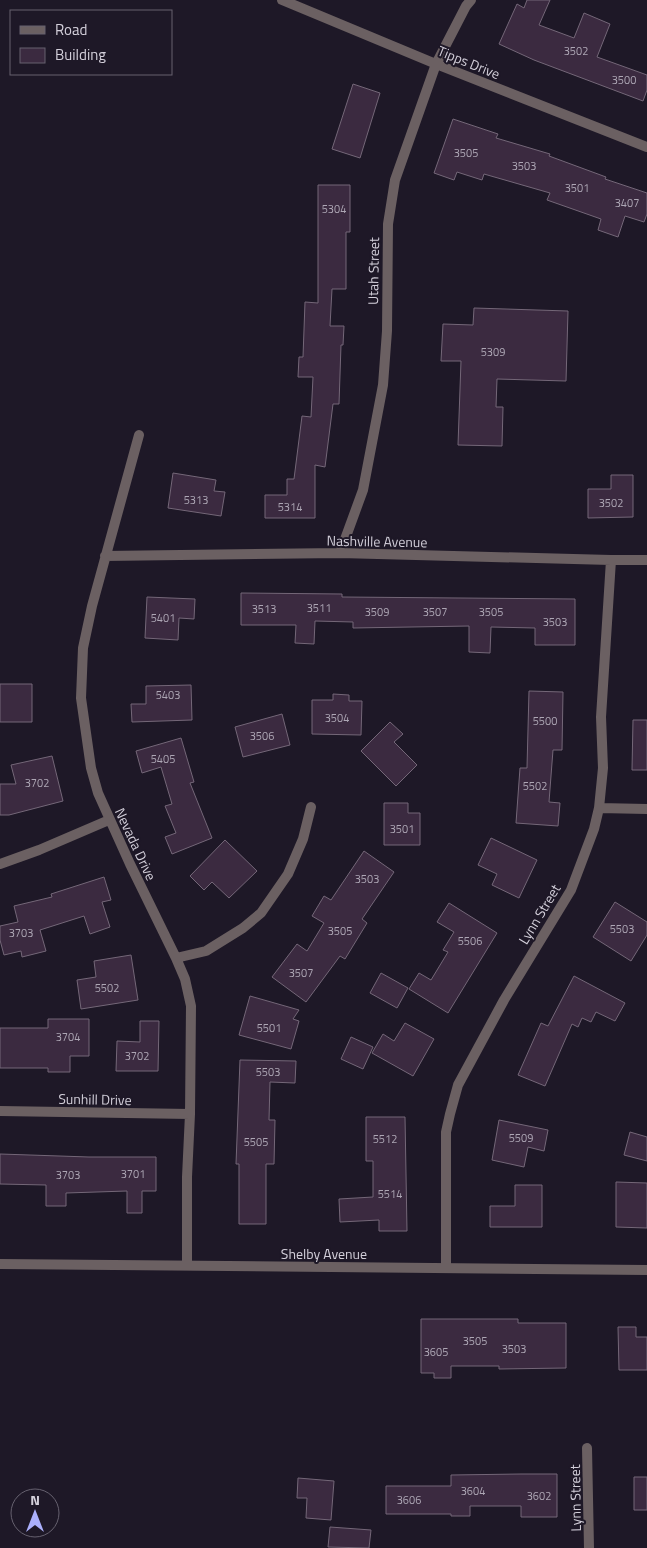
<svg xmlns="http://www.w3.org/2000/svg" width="647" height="1548" viewBox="0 0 647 1548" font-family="'Titillium Web',sans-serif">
<rect width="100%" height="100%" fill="#1e1827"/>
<path fill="#3b2a40" stroke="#746778" d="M527,0H550L539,25L574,38L584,13L610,24L597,57L647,75V90L643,101L534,60L499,44L517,4L524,8Z
M353,84L380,93L360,158L332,149Z
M453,119L498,134L496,138L550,154L549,156L606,177L605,179L647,193V214L644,222L625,216L618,237L598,230L601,219L547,200L550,193L484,174L482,180L457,172L454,180L434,173Z
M318,185H350V232H346V289H332L330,326H344L343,345H341L339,404H333L325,467L315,465V518H265V495H287V479H294L302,416L311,417L313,377H298L299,357H303L305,302L318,303Z
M474,308L568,311L566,381L497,379L496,407H503L502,446L458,445L461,361H441L443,324L473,325Z
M173,473L216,480L214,491L225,492L221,516L168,508Z
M611,475H633V517L588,518V489H611Z
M241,593L342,594V597L575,599V645H535V628L491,627L490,653L469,652V626L353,628V622L315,621L314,644L295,643L296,625H241Z
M147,597L195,599L194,619L179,618L178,640L145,638Z
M0,684H32V722H0Z
M191,685L192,720L132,722L131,704H146V686Z
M529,691L563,692L562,750H553L549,802L560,803L558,826L516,823L520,768H527Z
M333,694L349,695V701H362L361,735L312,734V700H333Z
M282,714L290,745L243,757L235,727Z
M633,720H647V770H632Z
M390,722L403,734L394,742L417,765L396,786L361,751Z
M181,738L194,782L190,783L212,838L172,854L165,837L176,833L165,806L172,804L161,767L142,773L136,751Z
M52,756L63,801L9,815H0V784H16L11,765Z
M384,803H408V813H420V845H384Z
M491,838L537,860L519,898L492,885L497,874L478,865Z
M225,840L257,871L229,898L212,882L204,890L190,876Z
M364,851L394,872L362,919L367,923L345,959L340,956L306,1002L272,977L297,944L307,951L324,923L312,916L324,896L331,900Z
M104,877L111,900L102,902L110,927L90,934L84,916L40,930L46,951L22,957L21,951L4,955L0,940V926L18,922L14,906L52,897L51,894Z
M615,902L647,922V935L631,961L593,937Z
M449,903L497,933L448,1013L409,989L419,973L431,980L448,952L443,950L454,932L437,922Z
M131,955L138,1000L81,1009L77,980L96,977L94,961Z
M381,973L408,988L397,1008L370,993Z
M574,976L625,1003L615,1021L596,1012L591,1022L582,1018L578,1027L572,1024L545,1086L518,1075L541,1023L548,1026Z
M250,996L299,1010L293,1019L299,1021L291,1049L239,1035Z
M48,1019H89V1056H70V1072H48V1068H0V1028H48Z
M140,1021H159L158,1071H116L117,1041L140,1042Z
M405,1023L434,1039L413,1076L372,1053L383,1034L394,1041Z
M351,1037L373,1047L363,1069L341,1059Z
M240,1060L296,1061L295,1083L270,1082L269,1120H275L274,1164H266V1224H239V1164H236Z
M366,1117H405L407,1231H379V1220L340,1222L339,1199L373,1197V1161H366Z
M499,1120L548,1130L544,1151L528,1147L524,1167L492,1160Z
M630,1132L647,1137V1161L624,1155Z
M0,1154L89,1157H156V1191H142V1213H127V1191L66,1193V1206H46V1185L0,1184Z
M616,1182L647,1183V1228L616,1227Z
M515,1185H542V1227H490V1206H515Z
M421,1319H518V1323H566V1368L499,1369V1366H451V1378H434V1373H421Z
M618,1327H636V1337H647V1370H619Z
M521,1474H557V1517H521V1506H470V1516H451V1514H386V1486H451V1475Z
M634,1477H647V1510H634Z
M298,1478L334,1481L331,1520L306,1518L307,1498H297Z
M330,1527L371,1530L369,1548L328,1547Z"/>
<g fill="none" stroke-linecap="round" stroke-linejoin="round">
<path stroke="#6b6062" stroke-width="10" d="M282,0L436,64L647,147
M139,435L92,606L83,648L81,698L91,768L98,793L130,864L176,958L185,979L191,1006L190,1114L187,1177V1265
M340,553L363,490L383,385L387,331L388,224L395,180L436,64L466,6L471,0
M105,556L340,553L611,560H647
M599,808L647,809
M0,864L39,850L109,820
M176,958L206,951L243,928L261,913L288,874L303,839L311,807
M0,1111L190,1114
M0,1264L647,1270
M446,1267V1132L450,1114L458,1085L504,1000L571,890L594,829L599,808L603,768L601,717L611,560
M587,1448L589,1548"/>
</g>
<g text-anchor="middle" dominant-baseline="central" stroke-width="4" stroke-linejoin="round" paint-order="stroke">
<g font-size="11" fill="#ada6b4">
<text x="576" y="51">3502</text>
<text x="624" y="80">3500</text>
<text x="466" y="153">3505</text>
<text x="524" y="166">3503</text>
<text x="577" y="188">3501</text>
<text x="627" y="203">3407</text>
<text x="334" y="209">5304</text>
<text x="493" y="352">5309</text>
<text x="196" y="500">5313</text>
<text x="611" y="503">3502</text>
<text x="290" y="507">5314</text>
<text x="319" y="608">3511</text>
<text x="264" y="609">3513</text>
<text x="377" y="612">3509</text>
<text x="435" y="612">3507</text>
<text x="491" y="612">3505</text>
<text x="163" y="618">5401</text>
<text x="555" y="622">3503</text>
<text x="168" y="695">5403</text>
<text x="337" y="718">3504</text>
<text x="545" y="721">5500</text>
<text x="262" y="736">3506</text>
<text x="163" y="759">5405</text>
<text x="37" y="783">3702</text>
<text x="535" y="786">5502</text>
<text x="402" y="829">3501</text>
<text x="367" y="879">3503</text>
<text x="622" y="929">5503</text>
<text x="340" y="931">3505</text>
<text x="21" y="933">3703</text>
<text x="470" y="941">5506</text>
<text x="301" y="973">3507</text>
<text x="107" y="988">5502</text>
<text x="269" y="1028">5501</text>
<text x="68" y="1037">3704</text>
<text x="137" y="1056">3702</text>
<text x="268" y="1072">5503</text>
<text x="521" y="1138">5509</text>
<text x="385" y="1139">5512</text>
<text x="256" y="1142">5505</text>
<text x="133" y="1174">3701</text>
<text x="68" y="1175">3703</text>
<text x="390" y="1194">5514</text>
<text x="475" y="1341">3505</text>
<text x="514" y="1349">3503</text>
<text x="436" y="1352">3605</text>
<text x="473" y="1491">3604</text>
<text x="539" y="1496">3602</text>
<text x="409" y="1500">3606</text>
</g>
<g font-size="14" fill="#d3cfda" stroke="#1e1827">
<text transform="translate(469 62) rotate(22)">Tipps Drive</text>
<text transform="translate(373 271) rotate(-89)">Utah Street</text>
<text transform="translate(377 541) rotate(1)">Nashville Avenue</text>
<text transform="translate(136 844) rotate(65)">Nevada Drive</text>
<text transform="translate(539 914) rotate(-59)">Lynn Street</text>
<text transform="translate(95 1099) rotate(1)">Sunhill Drive</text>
<text x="324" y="1253">Shelby Avenue</text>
<text transform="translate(575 1498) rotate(-91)">Lynn Street</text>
</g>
</g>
<rect x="10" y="10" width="162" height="65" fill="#1e1827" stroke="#66616f"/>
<rect x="20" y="26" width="25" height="8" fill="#6b6062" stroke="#66616f"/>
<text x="55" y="35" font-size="15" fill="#d3cfda">Road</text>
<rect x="20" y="48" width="25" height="15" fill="#3b2a40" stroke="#66616f"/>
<text x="55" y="60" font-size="15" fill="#d3cfda">Building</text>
<g transform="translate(35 1513)"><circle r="24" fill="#1e1827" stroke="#66616f"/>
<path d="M0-4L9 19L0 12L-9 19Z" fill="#abaffb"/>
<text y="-8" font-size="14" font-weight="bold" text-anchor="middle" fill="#d3cfda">N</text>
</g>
</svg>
